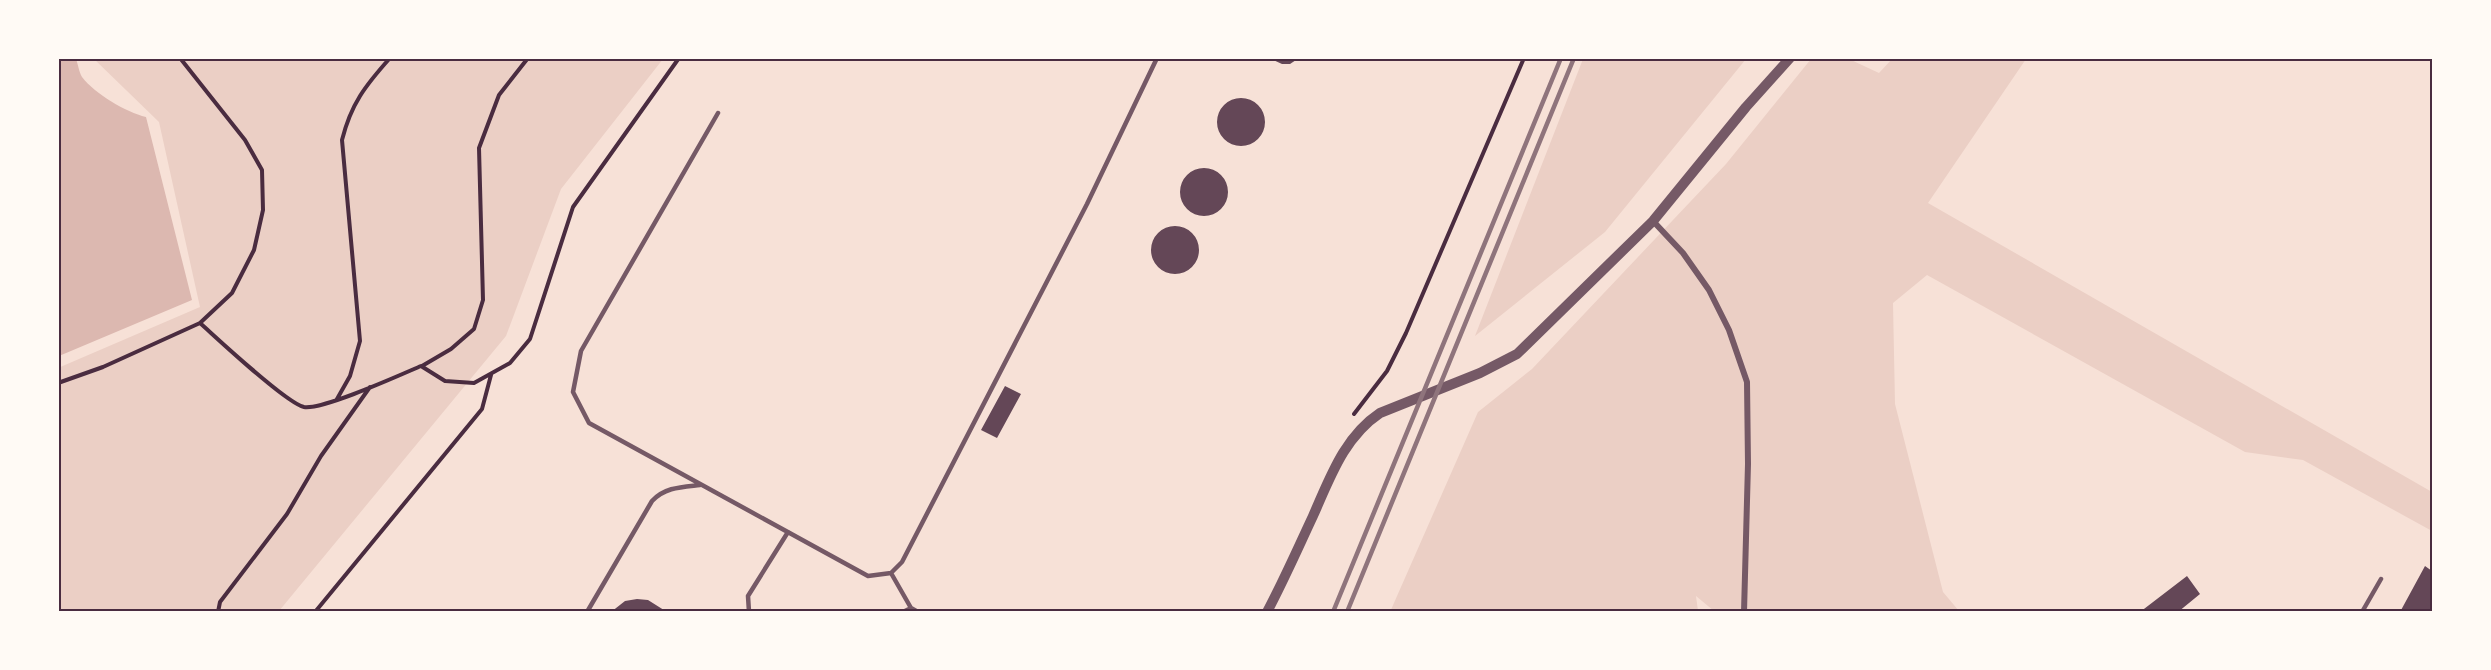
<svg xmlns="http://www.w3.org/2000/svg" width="2491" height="670" viewBox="0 0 2491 670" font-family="Lato,sans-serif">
<rect width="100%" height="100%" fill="#f7e1d7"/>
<path fill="#ebcfc5" d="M94,59H663L561,189L506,336L279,611H59L58,368L200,307L159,122Z
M1583,59H1746L1605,232L1475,336Z
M1811,59H1849L1879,73L1892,59H2026L1928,203L2432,492V531L2303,460L2245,452L1927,275L1893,303L1895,404L1943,592L1959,611H1714L1696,596L1698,611L1390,612L1478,412L1532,369L1726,164Z"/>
<path fill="#dcb8b0" d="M59,58L76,59C78,64 79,72 82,77C95,94 126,112 146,117L192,300L59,356Z"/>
<path fill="#644757" d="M1269,58H1299L1290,64H1282Z
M1217 122a24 24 0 1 1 48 0a24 24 0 1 1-48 0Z
M1180 192a24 24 0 1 1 48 0a24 24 0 1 1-48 0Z
M1151 250a24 24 0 1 1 48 0a24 24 0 1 1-48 0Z
M1005,386L1021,394L997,438L981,430Z
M2425,566L2432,571V612H2400Z
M2187,576L2200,594L2178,612H2140Z
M637,599L648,600L667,612H611L625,601Z"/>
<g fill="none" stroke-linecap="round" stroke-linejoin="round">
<path stroke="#4a2c40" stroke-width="4" d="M200,323C218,339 286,403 304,407C323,410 400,375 421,366L445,381L474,383L510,363L530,339L573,207L679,58
M422,366L451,349L474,329L483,300L479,148L499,95L528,58
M58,383L103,367L200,323L232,293L254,250L263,210L262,170L245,140L180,58
M337,399L350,376L360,341L342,140C351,104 365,86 390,58
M1354,414L1387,371L1406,333L1524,58
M218,612L220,602L287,514L321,456L370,387
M315,612L482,409L491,375"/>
<path stroke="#755966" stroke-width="4.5" d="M718,113L581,351L573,392L589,423L868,576L891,573
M587,612L652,501C665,487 682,487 700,485
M749,612L748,596L788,532
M903,612L911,608
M918,612L911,608L891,573L902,562L1087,204L1157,58
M2362,612L2381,579"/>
<path stroke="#755966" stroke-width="6" d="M1653,221L1683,253L1709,290L1729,330L1747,382L1748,464L1744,612"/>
<path stroke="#755966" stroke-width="10" d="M1267,612C1284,580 1298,548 1313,516C1330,478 1344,437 1380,413L1480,373L1517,354L1653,221L1746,107L1790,58"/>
<path stroke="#8f747c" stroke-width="4.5" d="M1333,612L1561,58
M1347,612L1574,58"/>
</g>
<rect width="2491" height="670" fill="none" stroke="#fffaf5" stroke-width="120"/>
<rect x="60" y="60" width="2371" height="550" fill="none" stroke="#4a2c40" stroke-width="2"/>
</svg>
